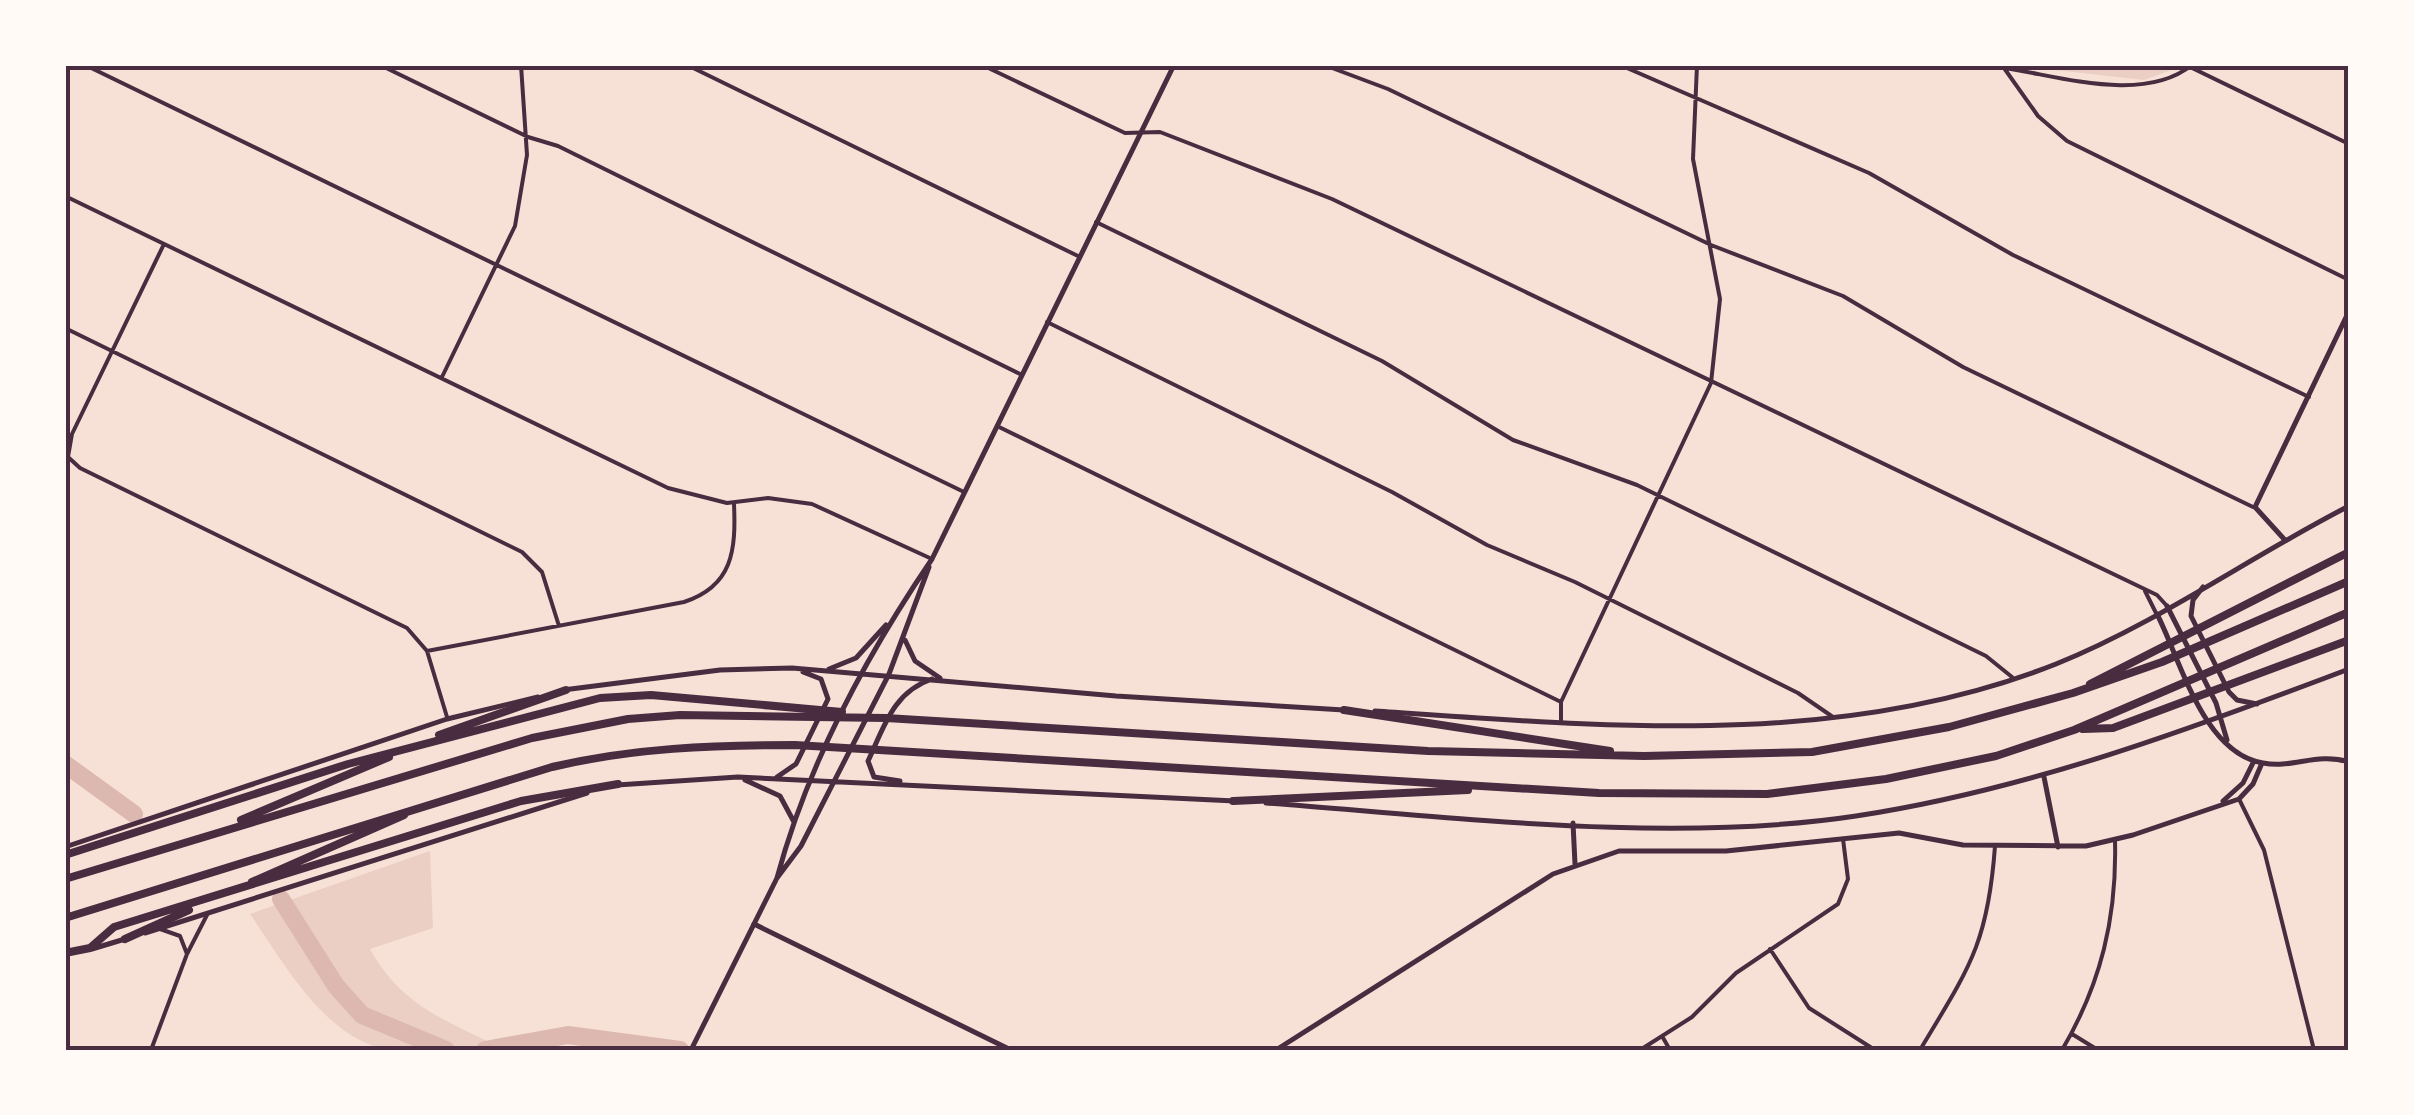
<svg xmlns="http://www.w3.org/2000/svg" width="2414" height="1115" viewBox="0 0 2414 1115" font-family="'Crimson Pro',serif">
<rect width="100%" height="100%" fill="#f7e1d7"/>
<path fill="#ebcfc5" d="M2010,65H2185L2144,80Z
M430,851L433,928L370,949C402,1007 448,1021 505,1050C468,1050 427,1055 390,1050C325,1040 284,963 250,914Z"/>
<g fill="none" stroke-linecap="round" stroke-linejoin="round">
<path stroke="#dcb8b0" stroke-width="18" d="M65,764L134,814
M281,899L336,986L362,1015L446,1050
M485,1050L568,1035L680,1050"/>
<path stroke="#4a2c40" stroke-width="4" d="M85,65L964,492
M380,65L528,137L558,146L1022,375
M687,65L1078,256
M982,65L1125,133L1160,132L1332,199L2157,595L2167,606
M1324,65L1388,89L1711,245L1843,296L1963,367L2253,507
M1620,65L1869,173L2013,255L2309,397
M1972,65L2004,68L2038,116L2067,141L2349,280
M2190,67L2349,144
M2004,68C2060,76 2143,104 2192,65
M65,196L668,488L727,503L768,498L812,504L932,559
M1096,222L1382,361L1513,440L1637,485L1986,656L2012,677
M164,244L72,434L68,457L80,468L407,628L427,651L447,717
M1047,322L1392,492L1487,545L1575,582L1798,693L1833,717
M65,328L522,552L542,572L559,626
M442,377L515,226L527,155L521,65
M997,426L1561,702
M2145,591L2156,613
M427,651L684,602C733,586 736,550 734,504
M1561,722V702L1711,383L1720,299L1693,159L1697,65
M2239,799L2264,850L2314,1050
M160,929L180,936L187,954
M1770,949L1809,1008L1875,1050
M2072,1034L2098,1050
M1662,1036L1670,1050
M151,1050L187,954L208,913
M1640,1050L1692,1017L1736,973L1838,904L1848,879L1843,839
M1920,1050C1969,968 1988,944 1995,846
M2062,1050C2101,984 2117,917 2115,841"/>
<path stroke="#4a2c40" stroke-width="5" d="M2284,539L2255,507L2349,311
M2167,606L2216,703L2227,740
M2157,614C2181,661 2203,753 2263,763C2293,769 2316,752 2349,762
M2044,777L2058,847
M2223,801L2243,783L2254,761
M1573,823L1575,864
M754,924L1011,1050
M1276,1050L1553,874L1619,851H1726L1899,833L1963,845L2086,846L2133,835L2239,799L2253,784L2262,763"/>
<path stroke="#4a2c40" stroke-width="5" d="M2203,587L2193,600L2191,616L2229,692L2237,700L2257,704
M905,640L915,661L940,678
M829,669L856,658L886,625
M563,690L720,670L792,668L1116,696L1344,710
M1375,711C1601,726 1839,750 2056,664C2158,623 2251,556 2349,506
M777,777L796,764L828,699L821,679L803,672
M745,780L780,796L794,822
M900,781L874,777L868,761C884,727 893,692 932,679
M617,785L738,777L1235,801
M1266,803C1452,817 1672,844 1856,816C2027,790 2188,730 2349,669
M65,847L447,719L538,697
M777,878C807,766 866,656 932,559L1174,65
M145,933L587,793
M92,949L125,939
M691,1050L777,878L801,846L889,674L929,567"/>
<path stroke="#4a2c40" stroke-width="8" d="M2090,684L2349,552
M1344,710L1610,751
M2083,729L2113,728L2349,640
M439,735L566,690
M1233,801L1468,790
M241,820L389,757
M65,855L348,764L600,698L651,695L842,712
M65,879L532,738L628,719L680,715L886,718L1428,751L1644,756L1812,752L1949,727L2073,693L2162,662L2349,581
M252,882L404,815
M65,918L552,767C632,748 713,745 795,745L1599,793L1767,794L1886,779L1996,756L2074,730L2349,612
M125,939L189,910
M65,953L90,948L114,927L521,801L618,784"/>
</g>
<rect width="2414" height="1115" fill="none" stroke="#fffaf5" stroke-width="135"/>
<rect x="68" y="68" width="2278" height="980" fill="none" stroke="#4a2c40" stroke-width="4"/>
</svg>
